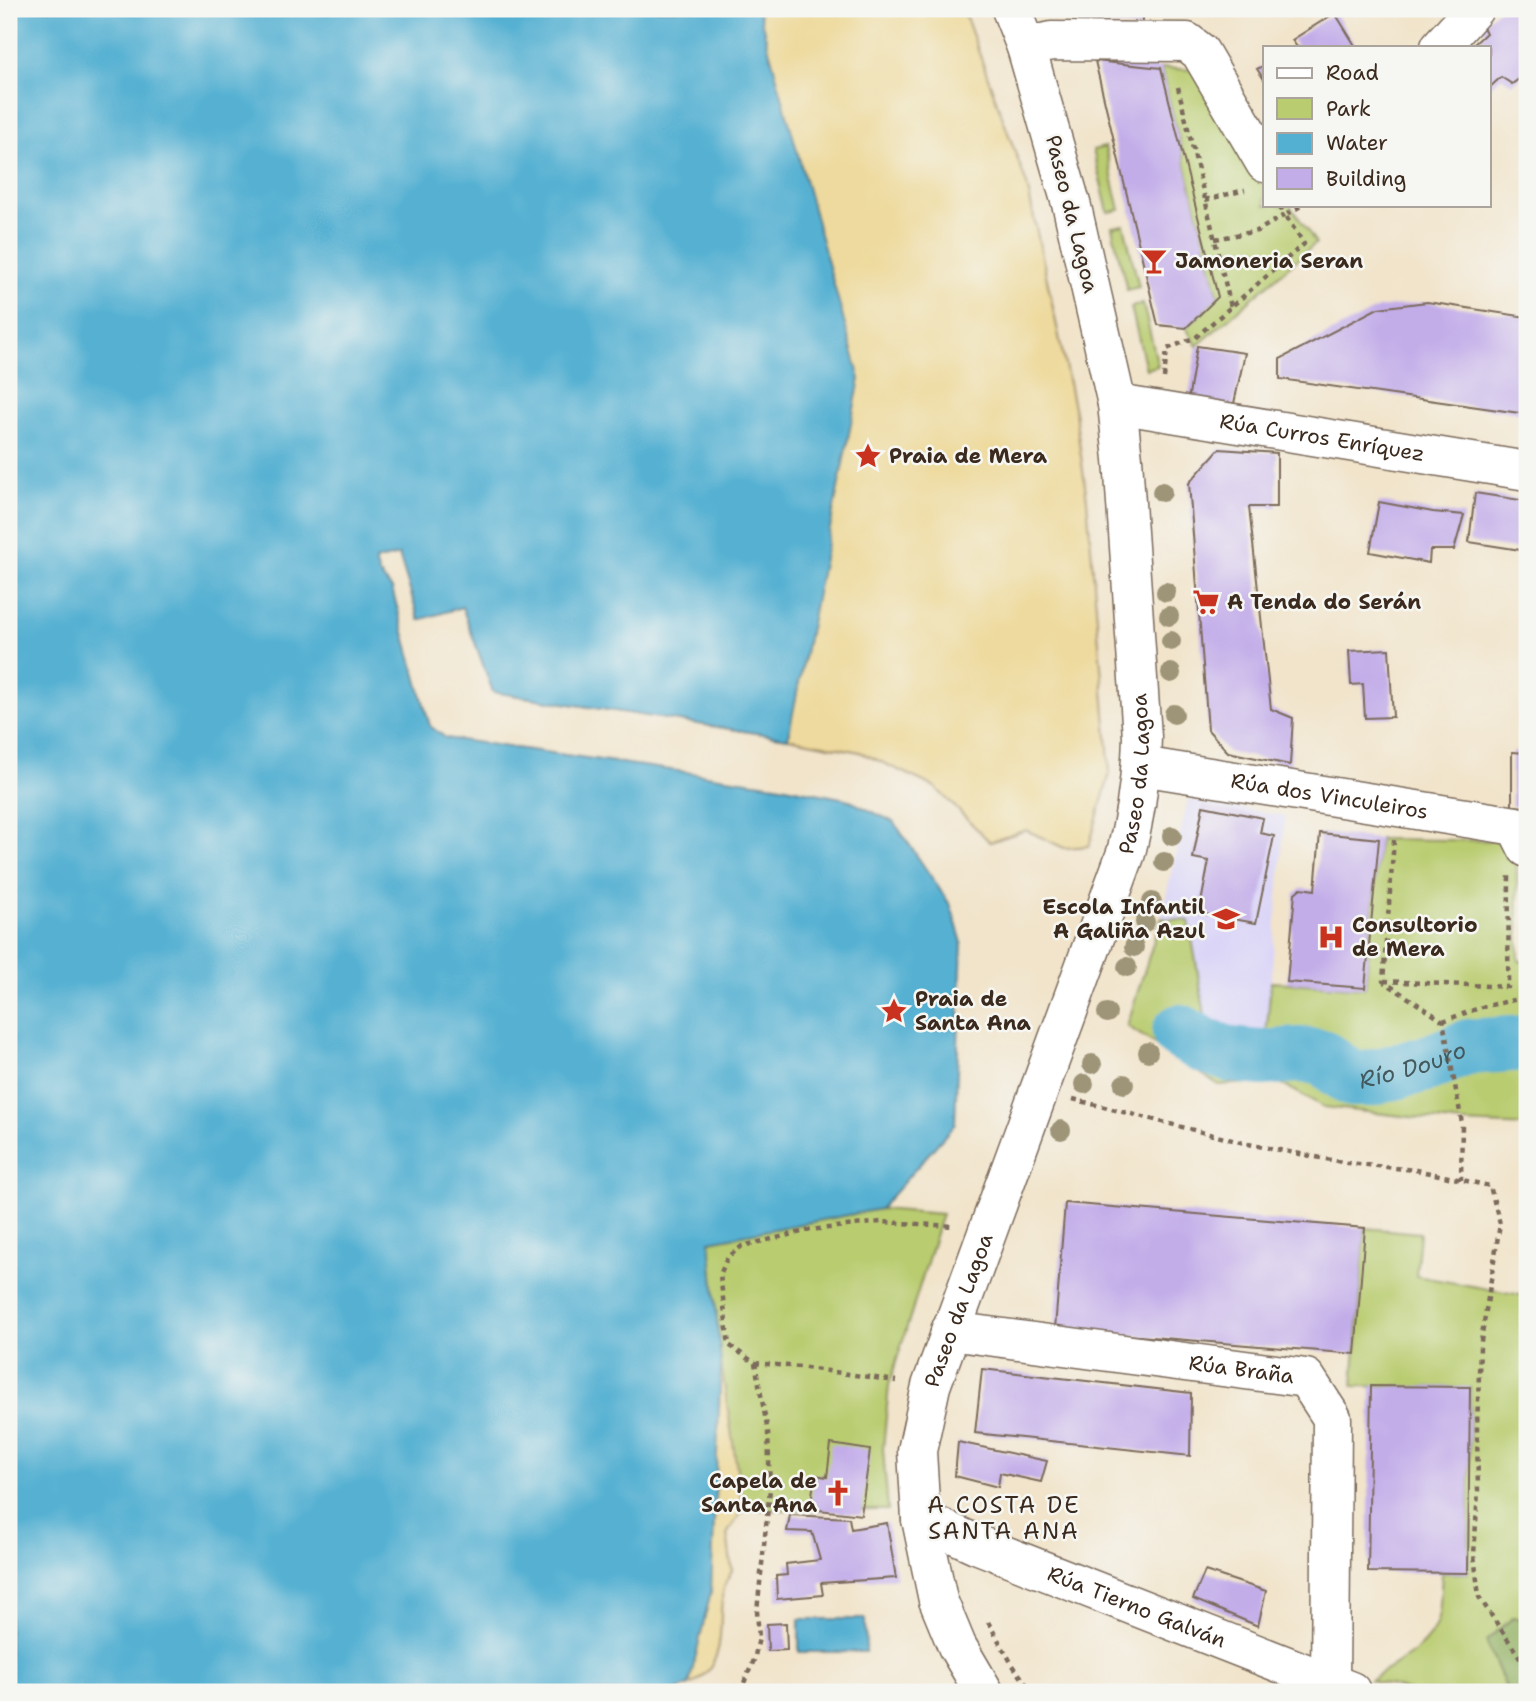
<svg xmlns="http://www.w3.org/2000/svg" width="1536" height="1701" viewBox="0 0 1536 1701" font-family="'Shantell Sans',sans-serif">
<rect width="100%" height="100%" fill="#f6f6f2"/>
<filter id="ink" filterUnits="userSpaceOnUse"><feTurbulence type="fractalNoise" baseFrequency=".0143" numOctaves="2"/><feDisplacementMap in="SourceGraphic" scale="14" xChannelSelector="R" yChannelSelector="G"/><feConvolveMatrix kernelMatrix="1 2 1 2 8 2 1 2 1" color-interpolation-filters="sRGB"/></filter>
<filter id="wash" filterUnits="userSpaceOnUse"><feTurbulence type="fractalNoise" baseFrequency=".00686" numOctaves="4" result="noise"/><feDisplacementMap in="SourceGraphic" scale="28" xChannelSelector="R" yChannelSelector="G"/><feGaussianBlur stdDeviation="1.57" result="paint"/><feColorMatrix in="noise" values="0 0 0 0 0 0 0 0 0 0 0 0 0 0 0 0 0 1.4 0 .05"/><feComposite in="paint" operator="in"/></filter>
<g filter="url(#wash)">
<rect width="100%" height="100%" fill="#f1e4cb"/>
<path fill="#dbd6f7" d="M1188,799L1285,816L1266,1038L1206,1021L1189,921L1161,918Z"/>
<path fill="#b9cc6f" stroke="#7a7b46" stroke-width="2" d="M1161,68L1212,71L1265,163V205H1290L1316,243L1197,346L1186,328L1218,296Z
M1105,147L1120,210L1108,212L1093,150Z
M1124,225L1139,287L1127,290L1112,227Z
M1143,304L1158,366L1146,369L1131,307Z
M1379,839L1516,841L1519,961L1527,962V1026L1493,1030L1515,1058L1527,1061V1126L1462,1123L1324,1107L1277,1081L1219,1085L1127,1026L1161,918L1189,921L1206,1021L1266,1037L1271,982L1365,988Z
M880,1209L942,1214L889,1385L883,1449L888,1510H743L721,1364L710,1241Z
M1365,1228L1420,1233L1416,1276L1527,1296V1622L1514,1617L1486,1641L1508,1692H1412L1370,1680C1397,1663 1434,1647 1439,1613C1441,1600 1441,1586 1442,1573H1468L1470,1388L1353,1386Z"/>
<path fill="#92b062" stroke="#666d40" stroke-width="2" d="M1514,1617L1527,1622V1692H1508L1486,1641Z"/>
<path fill="#eeda9e" stroke="#94825e" stroke-width="2" d="M679,9H963L1027,185L1075,412L1087,500L1110,773L1089,846L1064,848L1026,830L990,842L935,787L860,752L788,738L512,695Z
M711,1364H721L743,1510L727,1534L732,1571C710,1601 733,1645 705,1674C697,1683 683,1688 672,1692Z"/>
<path fill="#54b0d2" stroke="#486d78" stroke-width="2" d="M9,9H758L860,379L788,738L493,692L462,607L419,620L399,555L375,561L379,574L392,589L430,726L446,738L776,785L846,799L894,822L951,906L962,943L955,1124L880,1209L710,1241L721,1364L711,1591L689,1685L672,1692H9Z
M1527,1026V1061L1515,1058L1470,1056L1467,1041L1493,1030Z
M799,1619H865L866,1652H799Z"/>
<g fill="none" stroke-linecap="round" stroke-linejoin="round">
<path stroke="#54b0d2" stroke-width="56" id="s1" d="M1180,1032L1203,1045L1231,1055L1261,1058L1299,1055L1321,1057L1352,1079H1367L1426,1064L1468,1047L1527,1043"/>
</g>
<g id="blocks">
<path fill="#c3ade9" d="M1099,9H1143L1141,28L1097,23Z
M1499,9H1527V73L1512,84L1501,77L1489,88V47H1471L1486,33L1482,25Z
M1335,13L1356,47H1297L1292,40Z
M1095,61L1161,68L1218,297L1186,328L1158,325Z
M1265,65V81L1257,69Z
M1427,302L1527,317V414L1280,379V359L1378,308Z
M1197,346L1245,353L1233,408L1188,401Z
M1219,449L1277,453V507H1249L1271,709L1293,718L1290,765L1228,752L1208,730L1189,483Z
M1475,493L1527,501V551L1469,542Z
M1379,502L1433,512L1464,515L1454,550H1430L1429,563L1370,552Z
M1389,649L1393,717L1365,718L1363,684L1351,685L1349,651Z
M1512,752L1527,753V807L1512,806Z
M1203,806L1263,818L1260,833L1274,836L1256,923L1199,913L1209,861L1193,858Z
M1320,833L1379,839L1365,988L1287,982L1295,893L1301,888L1315,890Z
M1065,1203L1365,1228L1355,1354L1055,1329Z
M982,1369L1191,1393L1190,1456L975,1433Z
M1371,1386L1470,1387L1468,1573L1368,1572Z
M958,1442L1047,1461L1041,1482L1000,1473L998,1487L955,1476Z
M831,1444L870,1450L861,1515L810,1509L815,1475L827,1477Z
M790,1515L849,1518L851,1529L887,1523L896,1578L821,1583L823,1595L777,1599L776,1576L787,1575L786,1564L820,1560L812,1532L787,1531Z
M1205,1571L1266,1591L1258,1626L1193,1599Z
M786,1623L787,1650L768,1651L767,1624Z"/>
</g>
</g>
<g filter="url(#ink)">
<use href="#blocks" fill-opacity="0" stroke="#7b6b5b" stroke-width="2"/>
<g fill="none" stroke-linecap="round" stroke-linejoin="round">
<g stroke="#7b6b5b" stroke-width="41">
<g id="minor">
<path d="M1026,47L1051,41L1187,42L1200,52L1265,163"/>
<path d="M1440,47L1474,9"/>
<path id="s2" d="M1117,404L1527,471"/>
<path id="s3" d="M1141,766L1516,826L1527,848"/>
<path id="s4" d="M950,1331L1306,1378L1332,1418L1330,1684"/>
<path id="s5" d="M921,1519L976,1544L1351,1691"/>
</g>
</g>
<g stroke="#7b6b5b" stroke-width="41">
<g id="major">
<path id="s6" d="M984,1692L957,1646L938,1600L921,1519L917,1451L931,1386L1126,853C1136,814 1141,777 1142,737L1123,459L1117,404L1072,207L1026,47L1011,9"/>
</g>
</g>
<path stroke="#7b6b5b" stroke-width="4.5" stroke-dasharray="5 5" stroke-linecap="butt" d="M1178,87L1231,307
M1205,200L1245,190
M1215,239L1257,231L1285,215L1278,205
M1164,378L1167,349L1196,337L1304,244L1285,215L1303,205
M1394,840L1383,981L1443,1021L1462,1123L1461,1180
M1384,981L1508,987L1509,875
M1443,1021L1482,1007L1527,997
M1073,1099L1248,1144L1347,1163L1416,1170L1490,1186L1500,1224L1480,1347L1477,1427L1478,1491L1474,1555L1479,1597L1527,1668
M755,1363L800,1367L896,1381
M988,1622L1012,1664L1032,1692
M740,1692L754,1660L759,1638L757,1611L770,1489L768,1432L755,1363L729,1345L720,1275L727,1258L742,1246L810,1230L881,1222L955,1226"/>
<use href="#minor" stroke="#fff" stroke-width="38"/>
<use href="#major" stroke="#fff" stroke-width="38"/>
</g>
<g fill="#9e9477">
<circle cx="1162" cy="492" r="10"/>
<circle cx="1166" cy="592" r="10"/>
<circle cx="1169" cy="616" r="10"/>
<circle cx="1171" cy="641" r="10"/>
<circle cx="1171" cy="673" r="10"/>
<circle cx="1174" cy="714" r="10"/>
<circle cx="1172" cy="836" r="10"/>
<circle cx="1164" cy="862" r="10"/>
<circle cx="1152" cy="902" r="10"/>
<circle cx="1145" cy="922" r="10"/>
<circle cx="1134" cy="947" r="10"/>
<circle cx="1127" cy="967" r="10"/>
<circle cx="1107" cy="1013" r="10"/>
<circle cx="1148" cy="1052" r="10"/>
<circle cx="1092" cy="1064" r="10"/>
<circle cx="1084" cy="1084" r="10"/>
<circle cx="1124" cy="1084" r="10"/>
<circle cx="1061" cy="1130" r="10"/>
</g>
</g>
<defs>
<g id="bar-bare" transform="scale(2.1)"><path d="M-6-5H6L.8 .8V4.5H3.5V6h-7V4.5H-.8V.8Z" fill="#c8321e" stroke="#f6f6f2" stroke-width="2.5" paint-order="stroke"/></g>
<g id="sight-bare" transform="scale(2.1)"><path d="M0-6L1.8-2.2L6-1.7L2.9 1.2L3.7 5.4L0 3.3L-3.7 5.4L-2.9 1.2L-6-1.7L-1.8-2.2Z" fill="#c8321e" stroke="#f6f6f2" stroke-width="2.5" paint-order="stroke"/></g>
<g id="supermarket-bare" transform="scale(2.1)"><path d="M-6-5.5h2.5l.6 2H6L4.5 2H-2.5L-4.4-4H-6ZM-1.5 3.2a1.3 1.3 0 1 0 .1 0ZM3 3.2a1.3 1.3 0 1 0 .1 0Z" fill="#c8321e" stroke="#f6f6f2" stroke-width="2.5" paint-order="stroke"/></g>
<g id="school-bare" transform="scale(2.1)"><path d="M0-5L7-2L0 1L-7-2ZM-4 1L0 2.5L4 1V4Q0 6-4 4Z" fill="#c8321e" stroke="#f6f6f2" stroke-width="2.5" paint-order="stroke"/></g>
<g id="hospital-bare" transform="scale(2.1)"><path d="M-5-5h3v3.5h4V-5h3V5h-3V1.5h-4V5h-3Z" fill="#c8321e" stroke="#f6f6f2" stroke-width="2.5" paint-order="stroke"/></g>
<g id="church-bare" transform="scale(2.1)"><path d="M-1.2-6h2.4v3.5h3.3v2.4h-3.3V6h-2.4V-.1h-3.3v-2.4h3.3Z" fill="#c8321e" stroke="#f6f6f2" stroke-width="2.5" paint-order="stroke"/></g>
</defs>
<g fill-rule="evenodd">
<use href="#bar-bare" x="1154" y="261"/>
<use href="#sight-bare" x="868" y="456"/>
<use href="#supermarket-bare" x="1206" y="602"/>
<use href="#school-bare" x="1226" y="919"/>
<use href="#hospital-bare" x="1331" y="937"/>
<use href="#sight-bare" x="894" y="1011"/>
<use href="#church-bare" x="838" y="1493"/>
</g>
<g text-anchor="middle" dominant-baseline="central" stroke-width="5" stroke-linejoin="round" paint-order="stroke">
<g font-size="21" fill="#3b2a1e" stroke="#f6f6f2">
<text transform="translate(1072 214) rotate(76)">Paseo da Lagoa</text>
<text stroke="none"><textPath href="#s2" startOffset="208">Rúa Curros Enríquez</textPath></text>
<text stroke="none"><textPath href="#s6" startOffset="968">Paseo da Lagoa</textPath></text>
<text stroke="none"><textPath href="#s3" startOffset="191">Rúa dos Vinculeiros</textPath></text>
<text stroke="none"><textPath href="#s6" startOffset="401">Paseo da Lagoa</textPath></text>
<text stroke="none"><textPath href="#s4" startOffset="294">Rúa Braña</textPath></text>
<text stroke="none"><textPath href="#s5" startOffset="233">Rúa Tierno Galván</textPath></text>
</g>
<g font-size="21" font-weight="bold" fill="#3b2a1e" stroke="#f6f6f2" text-anchor="start">
<text x="1175" y="261">Jamoneria Seran</text>
<text x="889" y="456">Praia de Mera</text>
<text x="1227" y="602">A Tenda do Serán</text>
<text x="1205" y="907" text-anchor="end">Escola Infantil<tspan x="1205" dy="24">A Galiña Azul</tspan></text>
<text x="1352" y="925">Consultorio<tspan x="1352" dy="24">de Mera</tspan></text>
<text x="915" y="999">Praia de<tspan x="915" dy="24">Santa Ana</tspan></text>
<text x="817" y="1481" text-anchor="end">Capela de<tspan x="817" dy="24">Santa Ana</tspan></text>
</g>
<g font-size="23" font-style="italic" fill="#44595d" stroke="#f6f6f2">
<text stroke="none"><textPath href="#s1" startOffset="247">Río Douro</textPath></text>
</g>
<g font-size="23" letter-spacing="2" fill="#3b2a1e" stroke="#f6f6f2">
<text x="1004" y="1505">A COSTA DE<tspan x="1004" dy="26">SANTA ANA</tspan></text>
</g>
</g>
<rect width="1536" height="1701" fill="none" stroke="#f6f6f2" stroke-width="35"/>
<rect x="1263" y="46" width="228" height="161" fill="#f6f6f2" stroke="#aba49d" stroke-width="2"/>
<rect x="1277" y="68" width="35" height="10" fill="#ffffff" stroke="#aba49d" stroke-width="2"/>
<text x="1326" y="80" font-size="21" fill="#3b2a1e">Road</text>
<rect x="1277" y="98" width="35" height="21" fill="#b9cc6f" stroke="#aba49d" stroke-width="2"/>
<text x="1326" y="116" font-size="21" fill="#3b2a1e">Park</text>
<rect x="1277" y="133" width="35" height="21" fill="#54b0d2" stroke="#aba49d" stroke-width="2"/>
<text x="1326" y="150" font-size="21" fill="#3b2a1e">Water</text>
<rect x="1277" y="168" width="35" height="21" fill="#c3ade9" stroke="#aba49d" stroke-width="2"/>
<text x="1326" y="186" font-size="21" fill="#3b2a1e">Building</text>
</svg>
